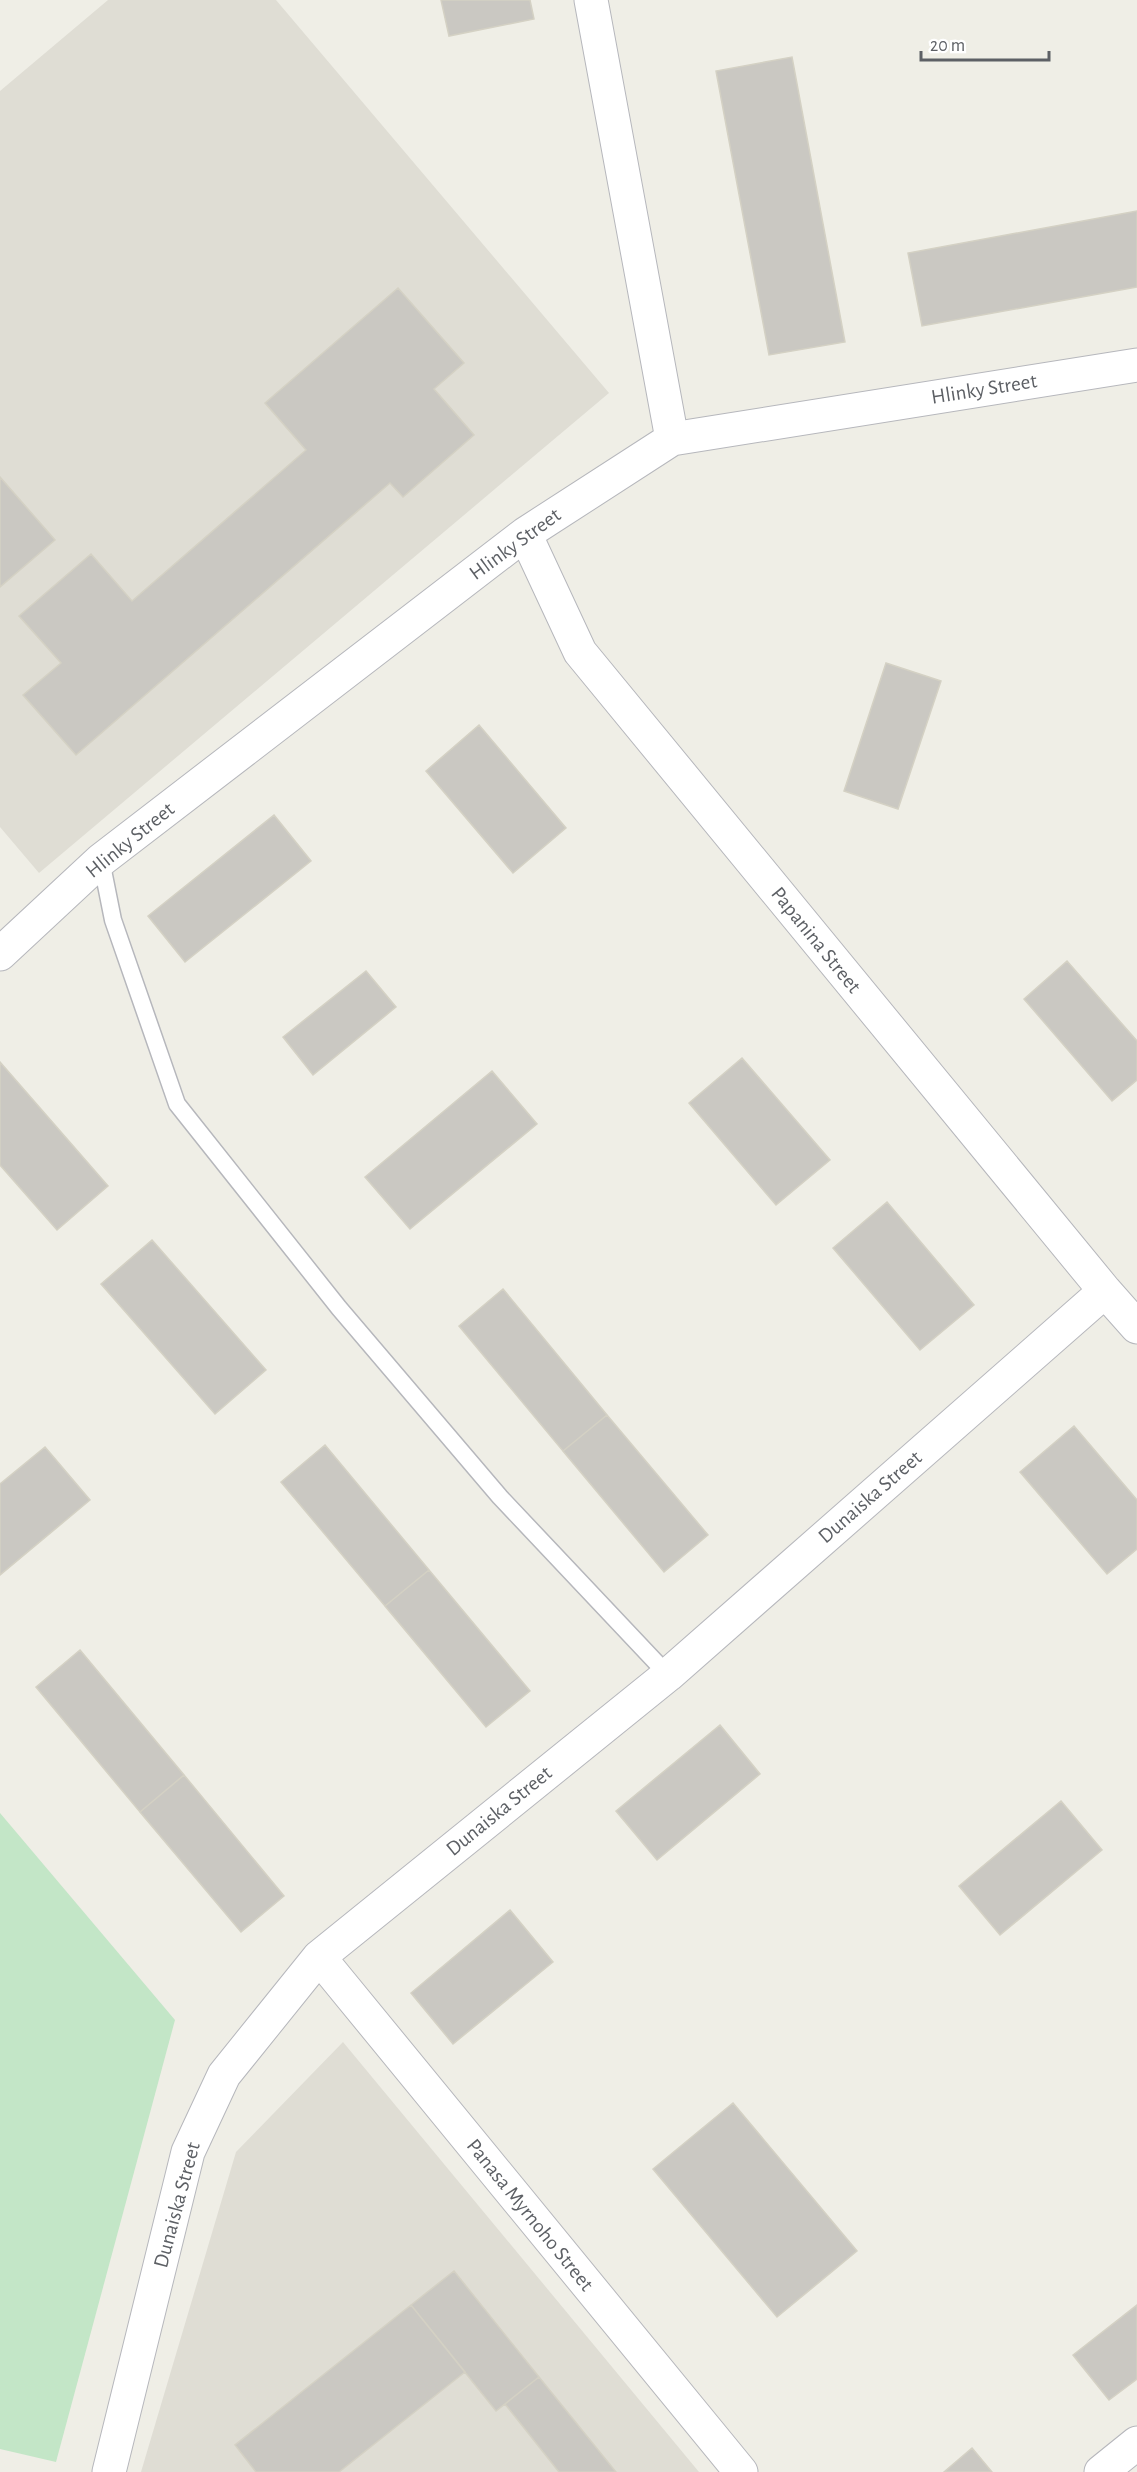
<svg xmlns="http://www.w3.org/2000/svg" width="1137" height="2472" viewBox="0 0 1137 2472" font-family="'Alegreya Sans',sans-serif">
<rect width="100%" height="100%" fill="#efeee6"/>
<path fill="#dfddd4" d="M108,0H276L609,393L39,873L0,827V91Z
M343,2042L699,2472H141L236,2152Z"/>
<path fill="#c3e6c7" d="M0,1813L175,2020L56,2462L0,2449Z"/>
<path fill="#cac8c2" stroke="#d4d1c4" stroke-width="1.5" d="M441,0H530L534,19L449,36Z
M792,57L845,342L769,355L716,71Z
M1137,211V287L922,326L908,253Z
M398,288L464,363L434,389L474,435L403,497L390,483L76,755L23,695L61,663L19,616L91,554L132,601L306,450L265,403Z
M0,477L55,540L0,587Z
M886,663L941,681L898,809L844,791Z
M479,725L566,828L513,873L426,771Z
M274,815L311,861L185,962L148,916Z
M1067,961L1137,1041V1080L1112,1101L1024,999Z
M366,971L396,1007L313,1075L283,1037Z
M742,1058L830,1160L776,1205L689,1103Z
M0,1062L108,1186L57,1230L0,1165Z
M492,1071L537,1124L410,1229L365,1177Z
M887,1202L974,1305L920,1350L833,1248Z
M152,1240L266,1370L215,1414L101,1284Z
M503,1289L607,1415L563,1451L459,1326Z
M607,1415L708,1535L664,1572L563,1451Z
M1074,1426L1137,1500V1549L1107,1574L1020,1472Z
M325,1445L429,1570L385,1606L281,1482Z
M45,1447L90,1500L0,1575V1484Z
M429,1570L530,1691L486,1727L385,1606Z
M80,1650L184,1775L140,1812L36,1687Z
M720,1725L760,1774L657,1860L616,1811Z
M184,1775L284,1896L241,1932L140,1812Z
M1061,1801L1102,1850L1000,1935L959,1886Z
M510,1910L553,1962L453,2044L411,1993Z
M733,2103L857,2251L777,2317L653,2169Z
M454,2271L539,2377L496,2411L411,2305Z
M411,2305L465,2372L339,2472H256L235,2445Z
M1137,2305V2379L1109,2400L1073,2355Z
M539,2377L616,2472H559L505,2404Z
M972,2448L992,2472H944Z"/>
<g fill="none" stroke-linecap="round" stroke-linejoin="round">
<g stroke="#b6b7bc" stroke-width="19">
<path id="service" d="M101,860L113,920L177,1104L339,1308L500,1497L668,1675"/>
</g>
<g stroke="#b6b7bc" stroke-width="35">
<path id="minor" d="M591,0L672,439
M525,534L580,652L1105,1291L1137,1327
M0,954L101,860L525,534L672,439L1137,365
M319,1957L741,2472
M109,2472L188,2152L224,2075L319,1957L668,1675L1105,1291
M1101,2472L1137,2443"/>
</g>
<use href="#service" stroke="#fff" stroke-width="16"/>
<use href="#minor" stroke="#fff" stroke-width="33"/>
</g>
<g text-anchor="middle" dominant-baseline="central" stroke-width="6" stroke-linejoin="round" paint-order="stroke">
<g font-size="21" fill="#5d6065" stroke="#fff">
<text transform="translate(984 389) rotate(-9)">Hlinky Street</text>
<text transform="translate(515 544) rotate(-36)">Hlinky Street</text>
<text transform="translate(130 840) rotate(-39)">Hlinky Street</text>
<text transform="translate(816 940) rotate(51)">Papanina Street</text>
<text transform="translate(870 1497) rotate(-41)">Dunaiska Street</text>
<text transform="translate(499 1811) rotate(-39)">Dunaiska Street</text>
<text transform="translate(177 2205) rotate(-75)">Dunaiska Street</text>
<text transform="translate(530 2215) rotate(51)">Panasa Myrnoho Street</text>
</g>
</g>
<path d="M921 51v9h128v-9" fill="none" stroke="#5d6065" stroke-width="3"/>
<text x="930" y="51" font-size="18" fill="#5d6065" stroke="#ffffff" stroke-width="4.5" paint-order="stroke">20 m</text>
</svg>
